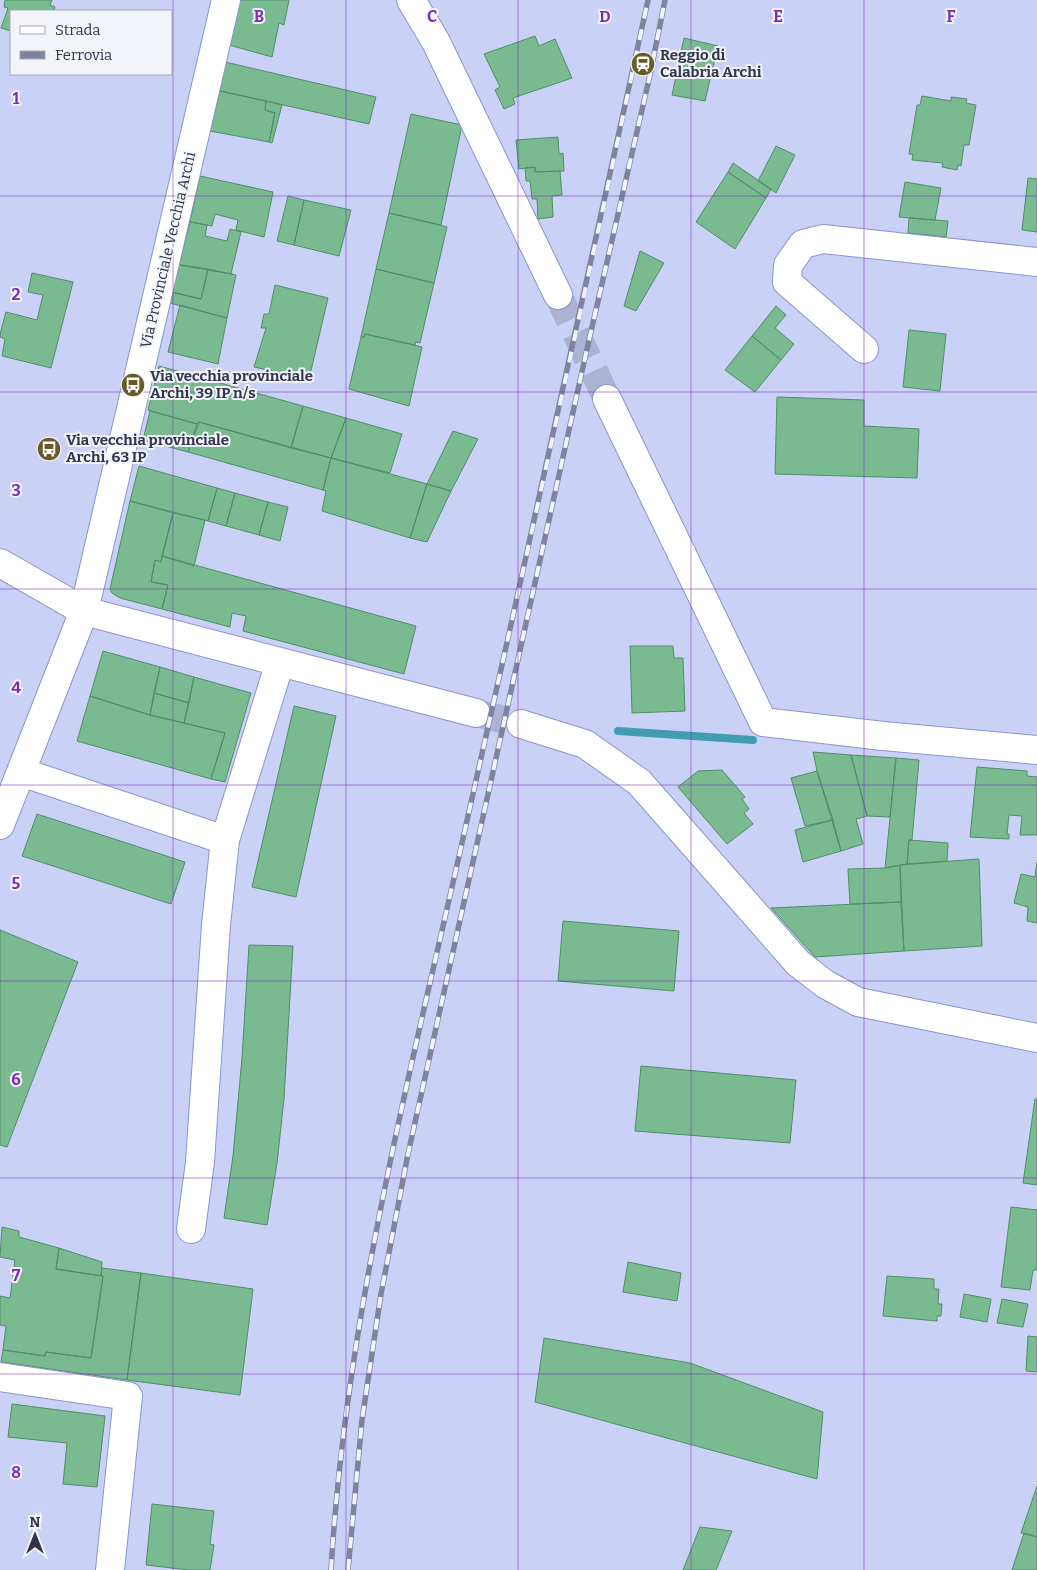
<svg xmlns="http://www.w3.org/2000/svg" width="1037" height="1570" viewBox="0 0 1037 1570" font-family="Bitter,serif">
<rect width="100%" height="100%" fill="#c9d1f6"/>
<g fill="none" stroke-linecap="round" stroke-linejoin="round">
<path stroke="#439db2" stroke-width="8" d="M618,731L753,740"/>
</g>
<path fill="#79ba91" stroke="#518d68" d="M5,0H52L50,5L55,7L54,11H11V31L1,28L8,8L4,7Z
M240,0H289L284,25L279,23L272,57L229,45Z
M535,36L539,46L555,39L572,78L513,98L515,104L504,109L495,90L500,87L484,54Z
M684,38L718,46L705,101L672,95Z
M225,62L376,97L369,124L220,91Z
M220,91L266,101L265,110L275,113L269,142L210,131Z
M922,96L951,101V97L967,99L966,103L976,105L969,145H964L961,166L958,165L957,170L942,167L943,163L912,160L913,154H909L917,105H920Z
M266,101L282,105L272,143L269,142L275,113L265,110Z
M411,114L462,125L441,225L389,213Z
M558,137L559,154L563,153L564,171L535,172V167L519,169L516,140Z
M776,146L795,155L776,193L758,181Z
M733,163L771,189L766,198L728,172Z
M535,167V172L560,171L562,195L552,196L553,217L538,219L537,199H532L530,181H526L525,168Z
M728,172L766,198L735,249L696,222Z
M200,176L273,192L264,237L236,230L238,220L215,214L212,226L190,222Z
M1028,178L1037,179V232L1022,230Z
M905,182L941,188L935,220L899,217Z
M288,196L304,200L294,245L277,241Z
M304,200L351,210L339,256L294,245Z
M389,213L447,227L434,283L376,269Z
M909,218L948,221L946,237L908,233Z
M190,222L207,225L205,236L227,241L230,229L241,232L231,274L179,265Z
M640,251L664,263L636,311L624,306Z
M175,264L208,269L201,299L170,292Z
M208,269L236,275L227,318L170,303L173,292L201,299Z
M376,269L434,283L420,343L416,342L415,345L365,334L364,337H361Z
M32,273L73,282L51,368L2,356L5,339L0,337V334L6,312L37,320L43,295L28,292Z
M275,285L328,298L309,379L254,367L266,328H261L264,314H269Z
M180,305L227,318L218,364L168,352Z
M776,306L786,315L775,328L794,344L781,360L752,336Z
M909,330L946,334L940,391L903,387Z
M365,334L422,347L409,406L349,389L361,337H364Z
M752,336L781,360L755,392L725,370Z
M159,366L303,406L291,448L199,422L197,424L148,410Z
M777,397L864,400V426L919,429L917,478L775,474Z
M303,406L346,418L331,458L291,448Z
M150,411L197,424L188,452L143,440Z
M346,418L402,434L390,473L331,458Z
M199,422L331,458L323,490L188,452Z
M453,431L478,439L451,491L427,484Z
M331,458L427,484L410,538L322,511L326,491L323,490Z
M139,466L217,488L208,521L130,501Z
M427,484L451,491L427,542L410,538Z
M217,488L235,493L226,526L208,521Z
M235,493L268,502L259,535L226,526Z
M130,501L173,513L161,562L155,560L151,582L168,585L162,609L120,598L112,593L110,589Z
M268,502L288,507L280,541L259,535Z
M173,513L205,520L194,566L162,556Z
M162,556L416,626L404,674L243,631L246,616L232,613L230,627L162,609L168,585L151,582L155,560L161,562Z
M630,646H673L674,658H683L685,711L632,713Z
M103,651L160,667L150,715L90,696Z
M160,667L194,677L189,703L154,693Z
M194,677L251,693L225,782L211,779L225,733L184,723Z
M154,693L189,703L184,723L150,715Z
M90,696L150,715L225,733L211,779L77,741Z
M294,706L336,716L296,897L252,887Z
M813,752L851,755L867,816L856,819L863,844L841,851L817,771Z
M851,755L896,758L890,817L867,816Z
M896,758L919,760L912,840H909L907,864L885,868Z
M977,767L1027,771V776L1037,777V835H1020L1022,816L1009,815L1007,834H1009V839L970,837Z
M722,770L745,797L742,799L749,809L744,813L753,824L727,844L678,787L698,771Z
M817,771L833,820L805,826L791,778Z
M37,814L185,862L171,904L22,856Z
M833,820L841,851L803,862L795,830Z
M909,840L948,843L947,861L907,864Z
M979,859L982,946L904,951L900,865Z
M1037,862V923L1027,921L1028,907L1014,903L1021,874L1035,877Z
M900,865L901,902L850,904L848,869L885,868Z
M901,902L904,951L815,957L771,908Z
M563,921L679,931L674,991L558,981Z
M0,930L78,962L7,1147L0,1145Z
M249,945L293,946L284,1099L277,1163L267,1225L224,1218L233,1156L242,1058Z
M641,1066L796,1080L790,1143L635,1131Z
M1035,1099H1037V1185L1023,1183Z
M1011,1207L1037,1210V1270H1033L1030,1290L1001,1287Z
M2,1227L19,1231V1237L59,1248L56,1269L103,1276L91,1358L46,1352L45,1356L3,1350L6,1326L0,1325V1296L10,1298L15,1260L0,1257Z
M59,1248L102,1262L101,1276L56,1269Z
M628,1262L681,1273L677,1301L623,1292Z
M102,1268L141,1273L127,1380L1,1362L3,1350L45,1356L46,1352L91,1358L103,1276H101Z
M141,1273L253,1289L240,1395L127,1380Z
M887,1276L934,1279V1289H939L938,1304H942L941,1316H937V1321L883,1316Z
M964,1294L991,1299L987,1322L960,1317Z
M1002,1299L1028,1304L1023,1327L997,1323Z
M1028,1336L1037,1337V1372L1026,1371Z
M544,1338L690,1363L823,1412L817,1479L535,1402Z
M12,1404L105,1416L97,1487L63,1484L67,1443L8,1437Z
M1037,1486V1537L1021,1533Z
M152,1504L214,1511L210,1544L214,1545L210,1570H189L146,1565Z
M700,1527L732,1531L716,1570H683Z
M1024,1533L1037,1537V1570H1012Z"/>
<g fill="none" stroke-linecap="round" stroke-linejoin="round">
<path stroke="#abb2d4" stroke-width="28" stroke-dasharray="28 14" stroke-linecap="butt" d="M558,295L607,399
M476,713L521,724"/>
<g stroke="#8b95cf" stroke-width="30">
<path id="minor" d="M411,0L436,42L558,295
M864,349L787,282L788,265L803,244L823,239L1037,262
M607,399L763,722L883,736L1037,750
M0,563L84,611L476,713
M521,724L585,744L639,782L798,963L825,984L858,1002L1037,1038
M21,772L225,840
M0,825L84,611L226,0
M191,1229L200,1162L216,925L225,840L280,662
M0,1377L128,1396L110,1570"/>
</g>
<use href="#minor" stroke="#fff" stroke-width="28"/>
<g stroke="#7d83a1" stroke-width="5.5">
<path id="rail" d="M331,1570C345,1331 404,1098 457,865C522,577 586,289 648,0
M348,1570L362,1420L381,1294L408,1154L587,349L650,75L665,0"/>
</g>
<use href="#rail" stroke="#f2f4fa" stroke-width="4" stroke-dasharray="11" stroke-linecap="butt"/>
</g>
<path fill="none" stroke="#7b2cbf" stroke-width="1" stroke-opacity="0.55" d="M173,0V1570M346,0V1570M518,0V1570M691,0V1570M864,0V1570M0,196H1037M0,392H1037M0,589H1037M0,785H1037M0,981H1037M0,1178H1037M0,1374H1037"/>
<defs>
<g id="station-disc" transform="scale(1.25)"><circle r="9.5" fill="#685b28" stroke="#f2f4fa"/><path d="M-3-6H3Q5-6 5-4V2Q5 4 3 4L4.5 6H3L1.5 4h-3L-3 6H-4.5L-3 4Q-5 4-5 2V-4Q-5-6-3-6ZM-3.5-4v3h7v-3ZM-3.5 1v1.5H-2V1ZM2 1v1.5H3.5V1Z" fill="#fff"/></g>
<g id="bus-disc" transform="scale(1.25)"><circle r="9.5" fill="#685b28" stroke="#f2f4fa"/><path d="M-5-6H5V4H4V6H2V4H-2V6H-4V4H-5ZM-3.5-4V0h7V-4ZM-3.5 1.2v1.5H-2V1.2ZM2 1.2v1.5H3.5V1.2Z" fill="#fff"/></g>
</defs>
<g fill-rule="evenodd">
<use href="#station-disc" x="643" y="64"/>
<use href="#bus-disc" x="133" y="385"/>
<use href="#bus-disc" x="49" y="449"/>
</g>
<g text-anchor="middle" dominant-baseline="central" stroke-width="4" stroke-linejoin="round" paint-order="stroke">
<g font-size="15" font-weight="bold" fill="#31354d" stroke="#f2f4fa" text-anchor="start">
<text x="660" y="55">Reggio di<tspan x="660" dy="17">Calabria Archi</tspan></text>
<text x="150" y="376">Via vecchia provinciale<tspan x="150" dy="17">Archi, 39 IP n/s</tspan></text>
<text x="66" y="440">Via vecchia provinciale<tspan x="66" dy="17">Archi, 63 IP</tspan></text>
</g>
<g font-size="15" fill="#31354d" stroke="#f2f4fa">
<text transform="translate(168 250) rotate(-77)">Via Provinciale Vecchia Archi</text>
</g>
</g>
<g font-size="16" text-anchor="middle" font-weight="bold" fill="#7b2cbf" stroke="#f2f4fa" stroke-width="4" stroke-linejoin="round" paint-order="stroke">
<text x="259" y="22">B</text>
<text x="432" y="22">C</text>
<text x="605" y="22">D</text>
<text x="778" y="22">E</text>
<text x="951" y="22">F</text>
<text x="16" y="104">1</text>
<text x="16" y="300">2</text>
<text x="16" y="496">3</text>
<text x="16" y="693">4</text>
<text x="16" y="889">5</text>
<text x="16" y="1085">6</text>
<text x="16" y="1281">7</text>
<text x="16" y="1478">8</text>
</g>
<rect x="10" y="10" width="162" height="65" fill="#f2f4fa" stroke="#a5a8b5"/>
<rect x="20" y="26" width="25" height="8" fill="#ffffff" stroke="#a5a8b5"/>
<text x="55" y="35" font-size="15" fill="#31354d">Strada</text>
<rect x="20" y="51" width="25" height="8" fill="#7d83a1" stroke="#a5a8b5"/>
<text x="55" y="60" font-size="15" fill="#31354d">Ferrovia</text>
<g transform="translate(35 1535)" stroke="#f2f4fa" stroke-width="4" paint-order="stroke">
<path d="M0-4L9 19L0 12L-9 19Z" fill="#31354d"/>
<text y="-8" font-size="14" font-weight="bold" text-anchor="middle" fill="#31354d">N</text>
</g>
</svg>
